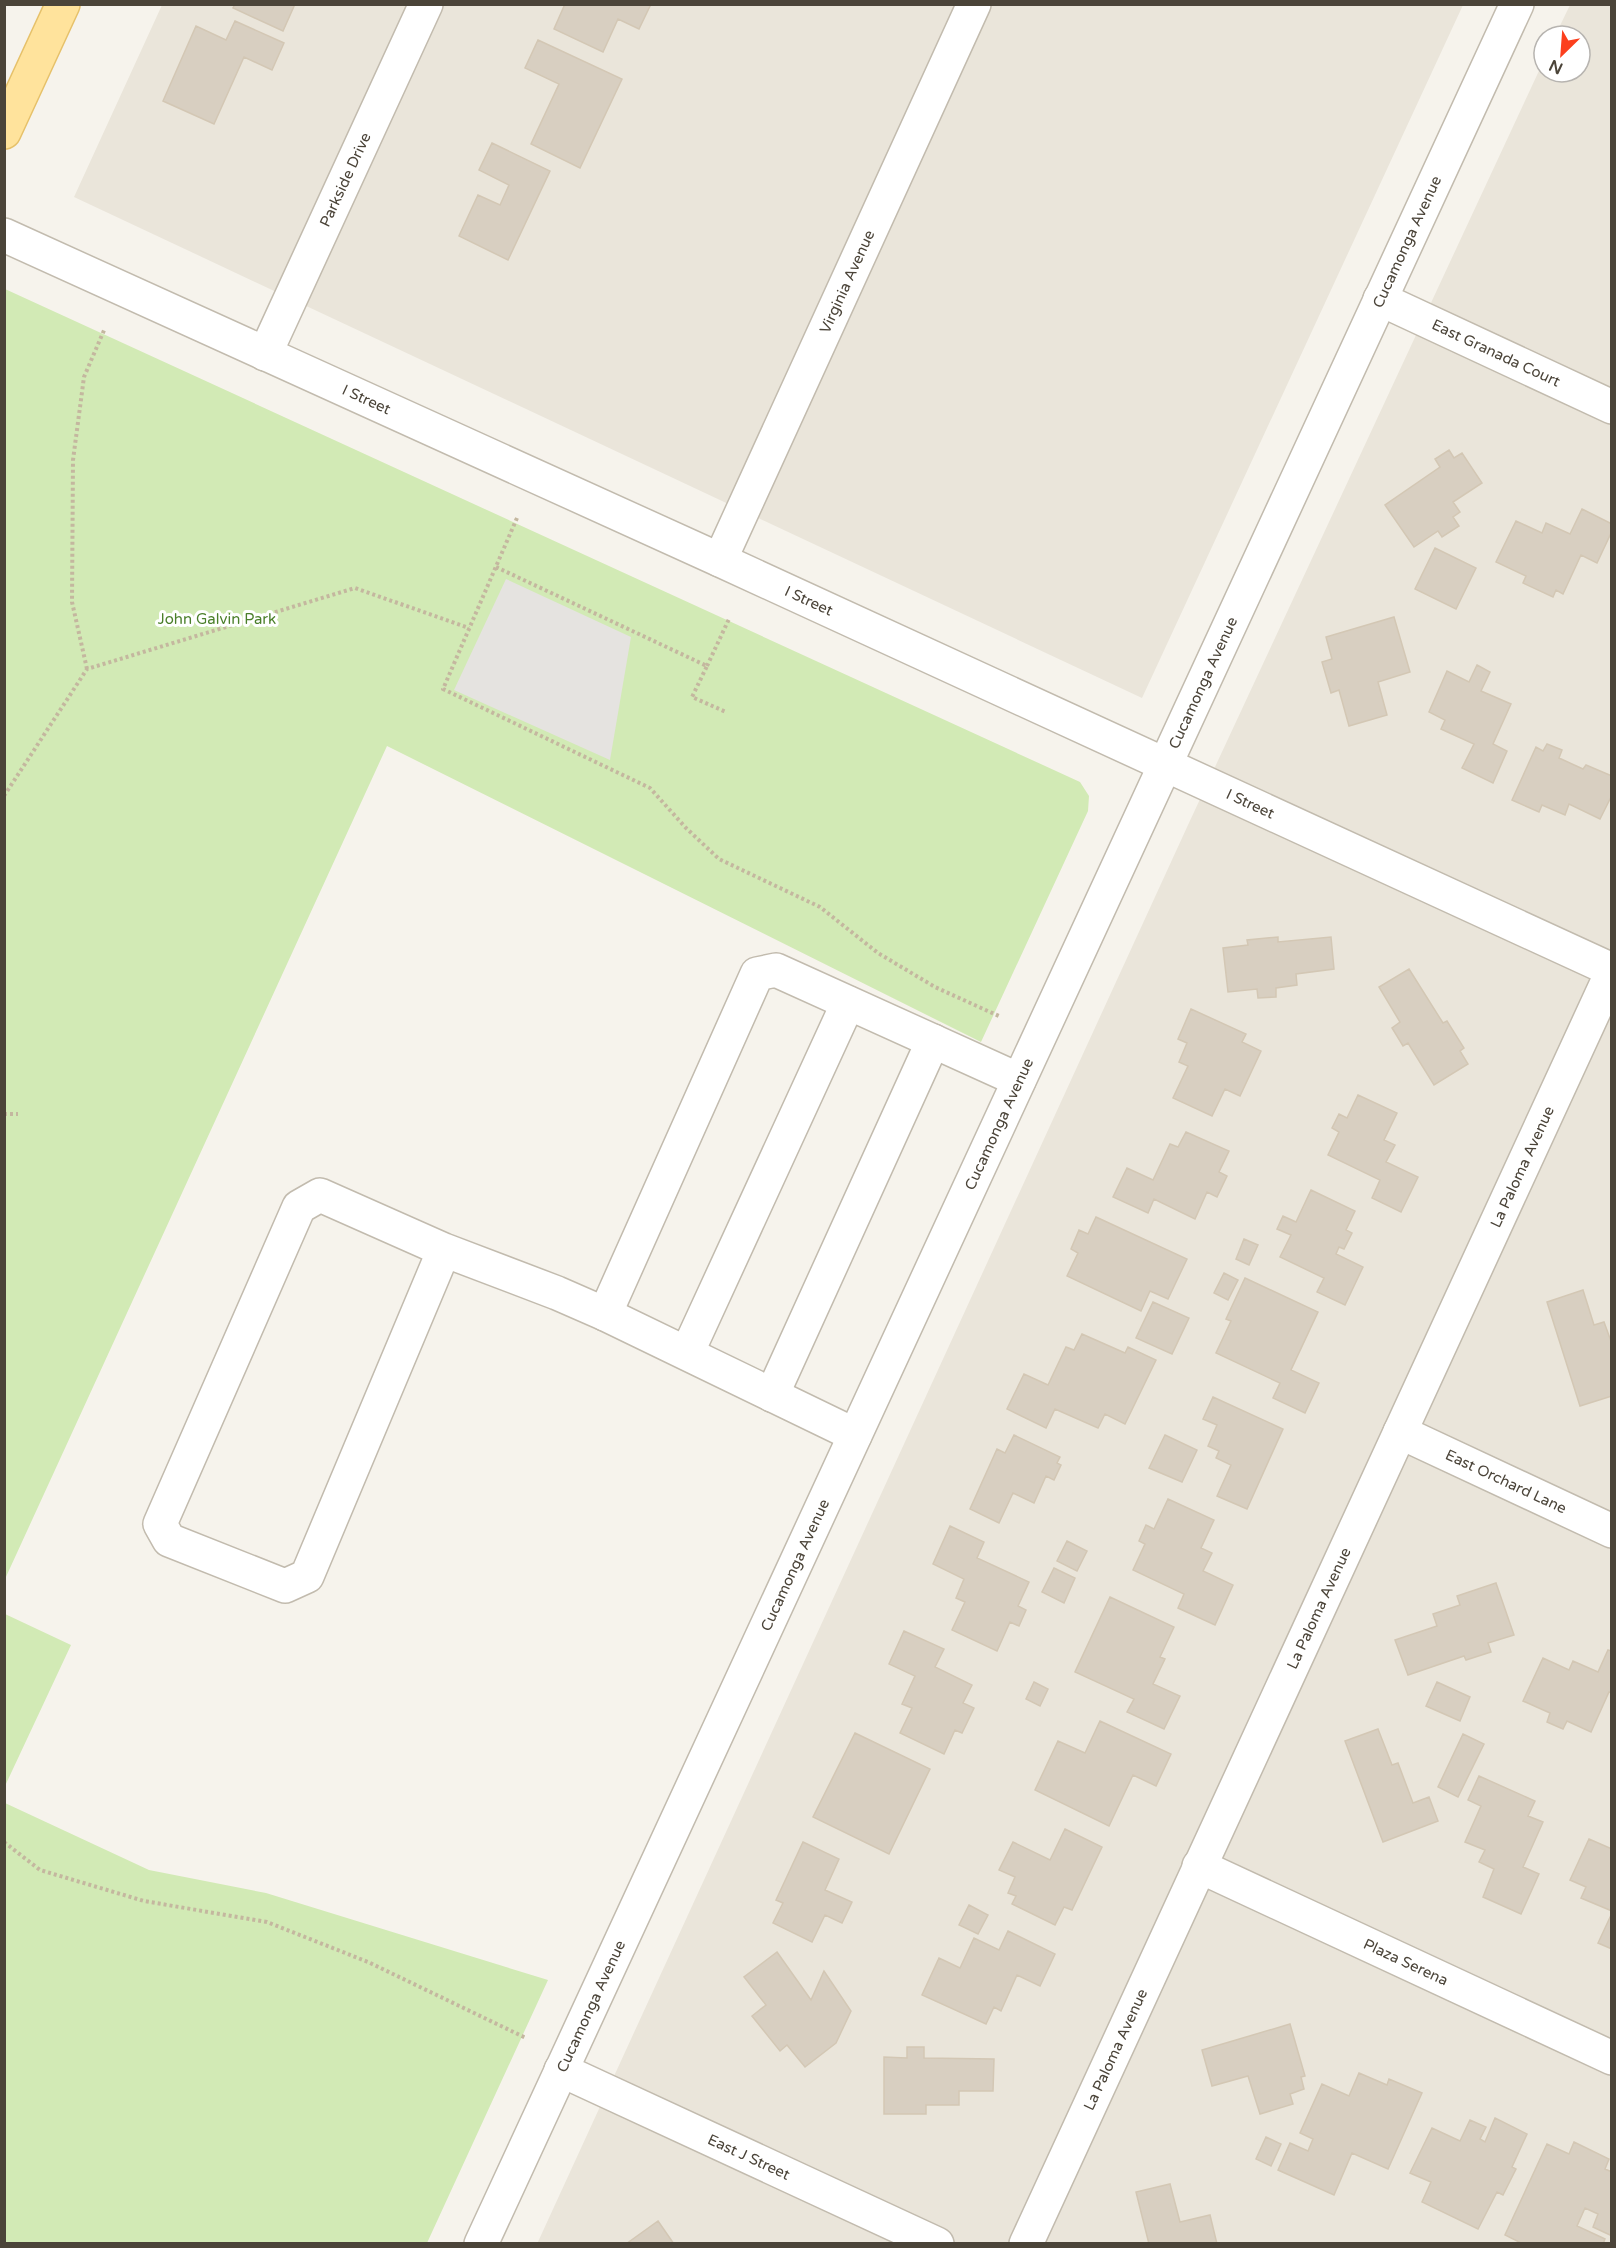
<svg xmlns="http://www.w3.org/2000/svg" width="1616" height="2248" viewBox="0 0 1616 2248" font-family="'Varela Round',sans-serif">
<rect width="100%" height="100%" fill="#f6f3ec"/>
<path fill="#eae5da" d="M162,5H1463L1142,698L74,197Z
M1570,5H1611V2243L537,2244L1188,825L1544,60V72H1580V36H1555Z"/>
<path fill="#d2eab5" d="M5,289L1080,782L1089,796L1088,811L981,1042L387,746L5,1579Z
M5,1614L71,1645L5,1786Z
M5,1803L149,1870L266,1893L548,1980L427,2243H5Z"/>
<path fill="#e5e3e0" d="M506,579L631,637L610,760L454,690Z"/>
<path fill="#d8cfc1" stroke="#d3c7b4" stroke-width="1.5" d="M235,4H295L283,31L233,8Z
M565,4H651L639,29L618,19L603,52L554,29Z
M235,21L284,43L272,70L244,57L214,124L163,101L196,26L226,40Z
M538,40L622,79L580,168L531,144L559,84L525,68Z
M492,143L550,171L508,260L459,236L478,195L500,205L509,185L479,170Z
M1449,450L1454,458L1462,453L1482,483L1453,502L1460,512L1453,517L1459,526L1442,537L1438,531L1414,547L1385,505L1440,467L1435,459Z
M1582,509L1612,524V531L1597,563L1581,555L1563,594L1556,590L1553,597L1523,583L1526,576L1496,562L1516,521L1542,533L1546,523L1570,534Z
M1435,548L1476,568L1456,609L1415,589Z
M1394,617L1410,672L1378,682L1387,715L1349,726L1339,690L1331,693L1322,662L1332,659L1326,637Z
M1477,665L1490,672L1481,691L1511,704L1493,744L1507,751L1493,783L1462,768L1474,744L1441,729L1445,720L1429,712L1447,671L1469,682Z
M1547,744L1562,750L1559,758L1583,769L1586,765L1612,776V795L1600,819L1569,804L1565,815L1542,805L1539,812L1512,800L1536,747L1543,751Z
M1278,937V942L1331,937L1334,969L1296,974L1297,985L1276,988V997L1258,998L1257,989L1228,992L1223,948L1248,945L1247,940Z
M1409,969L1443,1023L1447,1021L1464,1048L1460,1051L1468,1064L1434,1085L1408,1043L1403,1046L1392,1028L1400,1022L1379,987Z
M1191,1009L1246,1034L1242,1042L1261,1051L1240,1096L1225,1089L1212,1116L1173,1098L1188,1066L1179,1062L1187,1043L1178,1039Z
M1358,1095L1397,1113L1384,1140L1395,1145L1386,1162L1418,1177L1401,1212L1372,1198L1380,1180L1328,1155L1339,1132L1332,1128L1339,1114L1347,1118Z
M1186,1132L1229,1151L1219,1172L1227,1176L1217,1197L1207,1192L1195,1219L1154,1199L1148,1213L1113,1197L1127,1168L1153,1180L1170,1144L1178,1147Z
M1311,1190L1355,1211L1346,1230L1352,1233L1344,1249L1339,1247L1336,1254L1363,1267L1345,1305L1317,1292L1324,1278L1280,1257L1291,1235L1277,1229L1283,1216L1296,1222Z
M1096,1217L1187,1259L1168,1299L1150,1291L1141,1311L1067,1276L1078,1253L1071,1249L1079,1230L1088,1234Z
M1244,1239L1258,1245L1249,1265L1236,1259Z
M1224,1273L1238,1280L1228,1300L1214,1293Z
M1245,1278L1318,1312L1291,1370L1319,1383L1305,1413L1273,1398L1280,1383L1216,1353L1231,1321L1226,1319Z
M1583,1290L1594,1325L1604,1322L1612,1344V1396L1580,1406L1547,1302Z
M1153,1302L1189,1318L1172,1354L1136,1338Z
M1082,1334L1125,1353L1128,1347L1156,1360L1125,1424L1105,1414L1098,1428L1055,1409L1046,1428L1007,1409L1024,1374L1048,1385L1066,1347L1074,1350Z
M1213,1397L1283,1429L1247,1509L1217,1496L1231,1465L1216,1458L1219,1451L1208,1446L1217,1425L1203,1419Z
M1014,1435L1060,1457L1057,1463L1061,1465L1054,1480L1046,1476L1034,1503L1013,1493L999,1523L970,1509L997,1449L1005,1453Z
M1165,1435L1197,1450L1182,1482L1149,1468Z
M1168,1499L1214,1520L1201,1548L1212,1553L1203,1571L1233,1585L1215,1625L1178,1608L1184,1594L1133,1570L1145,1544L1139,1541L1146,1525L1154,1529Z
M950,1526L984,1542L977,1558L1029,1582L1018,1606L1026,1610L1019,1626L1010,1622L997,1651L952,1630L965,1602L956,1598L964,1579L933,1564Z
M1067,1541L1087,1551L1077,1571L1057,1561Z
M1054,1568L1075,1578L1064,1603L1042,1592Z
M1496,1583L1514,1635L1488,1643L1491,1652L1466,1660L1464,1656L1408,1675L1395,1640L1437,1626L1433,1614L1460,1605L1457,1596Z
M1110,1597L1174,1627L1160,1657L1165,1659L1153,1684L1180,1696L1164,1729L1127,1712L1134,1699L1075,1672Z
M904,1631L944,1649L935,1667L972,1685L963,1703L974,1708L962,1733L955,1730L944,1754L900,1733L912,1708L902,1704L915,1676L889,1664Z
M1608,1650L1612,1651V1693L1609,1692L1591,1732L1567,1721L1563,1729L1547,1722L1550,1713L1523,1701L1543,1658L1569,1670L1573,1661L1598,1672Z
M1034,1682L1048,1689L1040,1706L1026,1699Z
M1437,1682L1470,1697L1460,1721L1426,1706Z
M1100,1721L1171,1754L1156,1786L1133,1775L1109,1826L1035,1790L1058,1741L1085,1753Z
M1378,1729L1392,1765L1398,1763L1413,1803L1429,1797L1438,1821L1383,1842L1345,1741Z
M855,1733L930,1769L889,1854L813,1817Z
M1463,1734L1484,1744L1458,1797L1438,1787Z
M1479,1776L1535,1801L1528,1816L1543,1822L1523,1867L1539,1874L1521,1914L1483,1897L1494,1869L1479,1862L1485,1850L1465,1842L1481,1806L1468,1800Z
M1065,1829L1102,1847L1072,1910L1064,1907L1055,1925L1012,1904L1016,1896L1008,1893L1015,1877L999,1870L1013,1842L1050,1860Z
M1589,1839L1612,1849V1911L1581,1898L1586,1887L1570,1880Z
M803,1842L839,1859L825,1890L852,1902L842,1923L825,1915L812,1942L773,1923L783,1903L776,1900Z
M969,1905L988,1915L978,1934L959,1925Z
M1612,1913V1949L1598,1943Z
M1008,1931L1055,1954L1040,1986L1017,1975L1001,2011L994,2007L986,2024L922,1995L939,1958L960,1968L974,1938L999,1950Z
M777,1952L811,2000L824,1971L851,2011L836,2043L805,2067L787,2045L780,2051L752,2016L766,2005L744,1977Z
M1290,2024L1305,2076L1301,2077L1304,2089L1290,2094L1293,2104L1260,2114L1248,2076L1212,2086L1202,2050Z
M907,2047H924V2058L994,2059L993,2091H959V2105H926V2114H884V2057L907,2058Z
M1359,2073L1387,2085L1389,2079L1422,2093L1388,2169L1352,2153L1334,2195L1278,2170L1290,2143L1308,2151L1313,2139L1300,2133L1322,2084L1349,2096Z
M1495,2118L1527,2134L1512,2167L1516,2169L1503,2195L1497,2192L1478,2229L1422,2202L1431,2182L1410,2173L1432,2128L1460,2141L1470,2120L1486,2127L1480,2139L1485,2142Z
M1266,2137L1281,2144L1271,2166L1256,2159Z
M1574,2142L1609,2159L1605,2169L1612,2172V2231L1610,2235L1593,2227L1598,2214L1585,2208L1577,2226L1605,2239L1603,2244H1523L1505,2235L1547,2144L1569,2154Z
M1170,2184L1180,2222L1210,2215L1217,2244H1149L1136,2192Z
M658,2221L674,2244H626Z"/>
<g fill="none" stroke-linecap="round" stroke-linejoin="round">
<g stroke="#c2bbae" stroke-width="36">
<g id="minor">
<path id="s1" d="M4,235L720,560L1612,970"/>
<path id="s2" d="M1380,299L1612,407"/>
<path id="s3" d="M265,354L426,4"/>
<path id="s4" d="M720,560L974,4"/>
<path d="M444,1250L307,1576L285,1586L169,1540L160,1524L299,1207L320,1195L444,1250L557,1293L605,1314L855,1435"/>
<path d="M605,1314L757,974L776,970L1019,1080"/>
<path d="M687,1353L848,1003"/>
<path d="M772,1395L933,1041"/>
<path id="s5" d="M1400,1432L1612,1531"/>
<path id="s6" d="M1199,1866L1612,2058"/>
<path id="s7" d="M561,2070L937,2244"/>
<path id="s8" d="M481,2244L1517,4"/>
<path id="s9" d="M1026,2244L1612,972"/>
</g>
</g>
<g stroke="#e6c16a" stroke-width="36">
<path id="major" d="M4,132L63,4"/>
</g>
<path stroke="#c4b79f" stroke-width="4" stroke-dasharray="3 3" stroke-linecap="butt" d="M517,518L443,689L650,788L686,828L719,859L820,907L878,953L935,987L1001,1017
M496,567L707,666L692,697L726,712
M707,666L729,619
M87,669L72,602L73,460L84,377L105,328
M4,796L87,669L355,588L469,628
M4,1114H18
M4,1842L40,1870L144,1901L267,1922L368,1962L526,2038"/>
<use href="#minor" stroke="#fff" stroke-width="33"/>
<use href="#major" stroke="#ffe39c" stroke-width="33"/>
</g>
<g text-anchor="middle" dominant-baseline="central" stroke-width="6" stroke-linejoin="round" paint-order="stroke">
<g font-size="15" fill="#4b4439" stroke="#fff">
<text stroke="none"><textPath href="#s3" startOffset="192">Parkside Drive</textPath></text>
<text stroke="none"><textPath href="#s8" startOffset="2206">Cucamonga Avenue</textPath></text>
<text stroke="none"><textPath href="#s4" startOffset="306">Virginia Avenue</textPath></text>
<text stroke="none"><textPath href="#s2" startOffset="128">East Granada Court</textPath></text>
<text stroke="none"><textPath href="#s1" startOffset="398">I Street</textPath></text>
<text stroke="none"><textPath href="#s1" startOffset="884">I Street</textPath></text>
<text stroke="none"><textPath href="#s8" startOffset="1720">Cucamonga Avenue</textPath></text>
<text stroke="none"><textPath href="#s1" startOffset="1370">I Street</textPath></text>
<text stroke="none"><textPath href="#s8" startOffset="1234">Cucamonga Avenue</textPath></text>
<text stroke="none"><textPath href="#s9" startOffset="1186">La Paloma Avenue</textPath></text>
<text stroke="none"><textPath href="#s5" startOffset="117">East Orchard Lane</textPath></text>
<text stroke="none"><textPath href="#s8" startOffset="748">Cucamonga Avenue</textPath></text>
<text stroke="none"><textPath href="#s9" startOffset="700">La Paloma Avenue</textPath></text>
<text stroke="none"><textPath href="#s6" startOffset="228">Plaza Serena</textPath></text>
<text stroke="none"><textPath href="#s8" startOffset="262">Cucamonga Avenue</textPath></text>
<text stroke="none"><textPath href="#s9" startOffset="214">La Paloma Avenue</textPath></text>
<text stroke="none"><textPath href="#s7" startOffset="207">East J Street</textPath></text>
</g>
<g font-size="15" fill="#4a7f2a" stroke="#fff">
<text x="217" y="619">John Galvin Park</text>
</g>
</g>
<rect width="1616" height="2248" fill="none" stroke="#4b4439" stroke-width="12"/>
<g transform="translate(1562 54) rotate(205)"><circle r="28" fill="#ffffff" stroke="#b7b4b0" stroke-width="1.5"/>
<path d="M0-4.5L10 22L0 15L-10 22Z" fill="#fc3f1d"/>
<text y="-9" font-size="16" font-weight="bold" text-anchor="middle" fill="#4b4439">N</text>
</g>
</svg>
